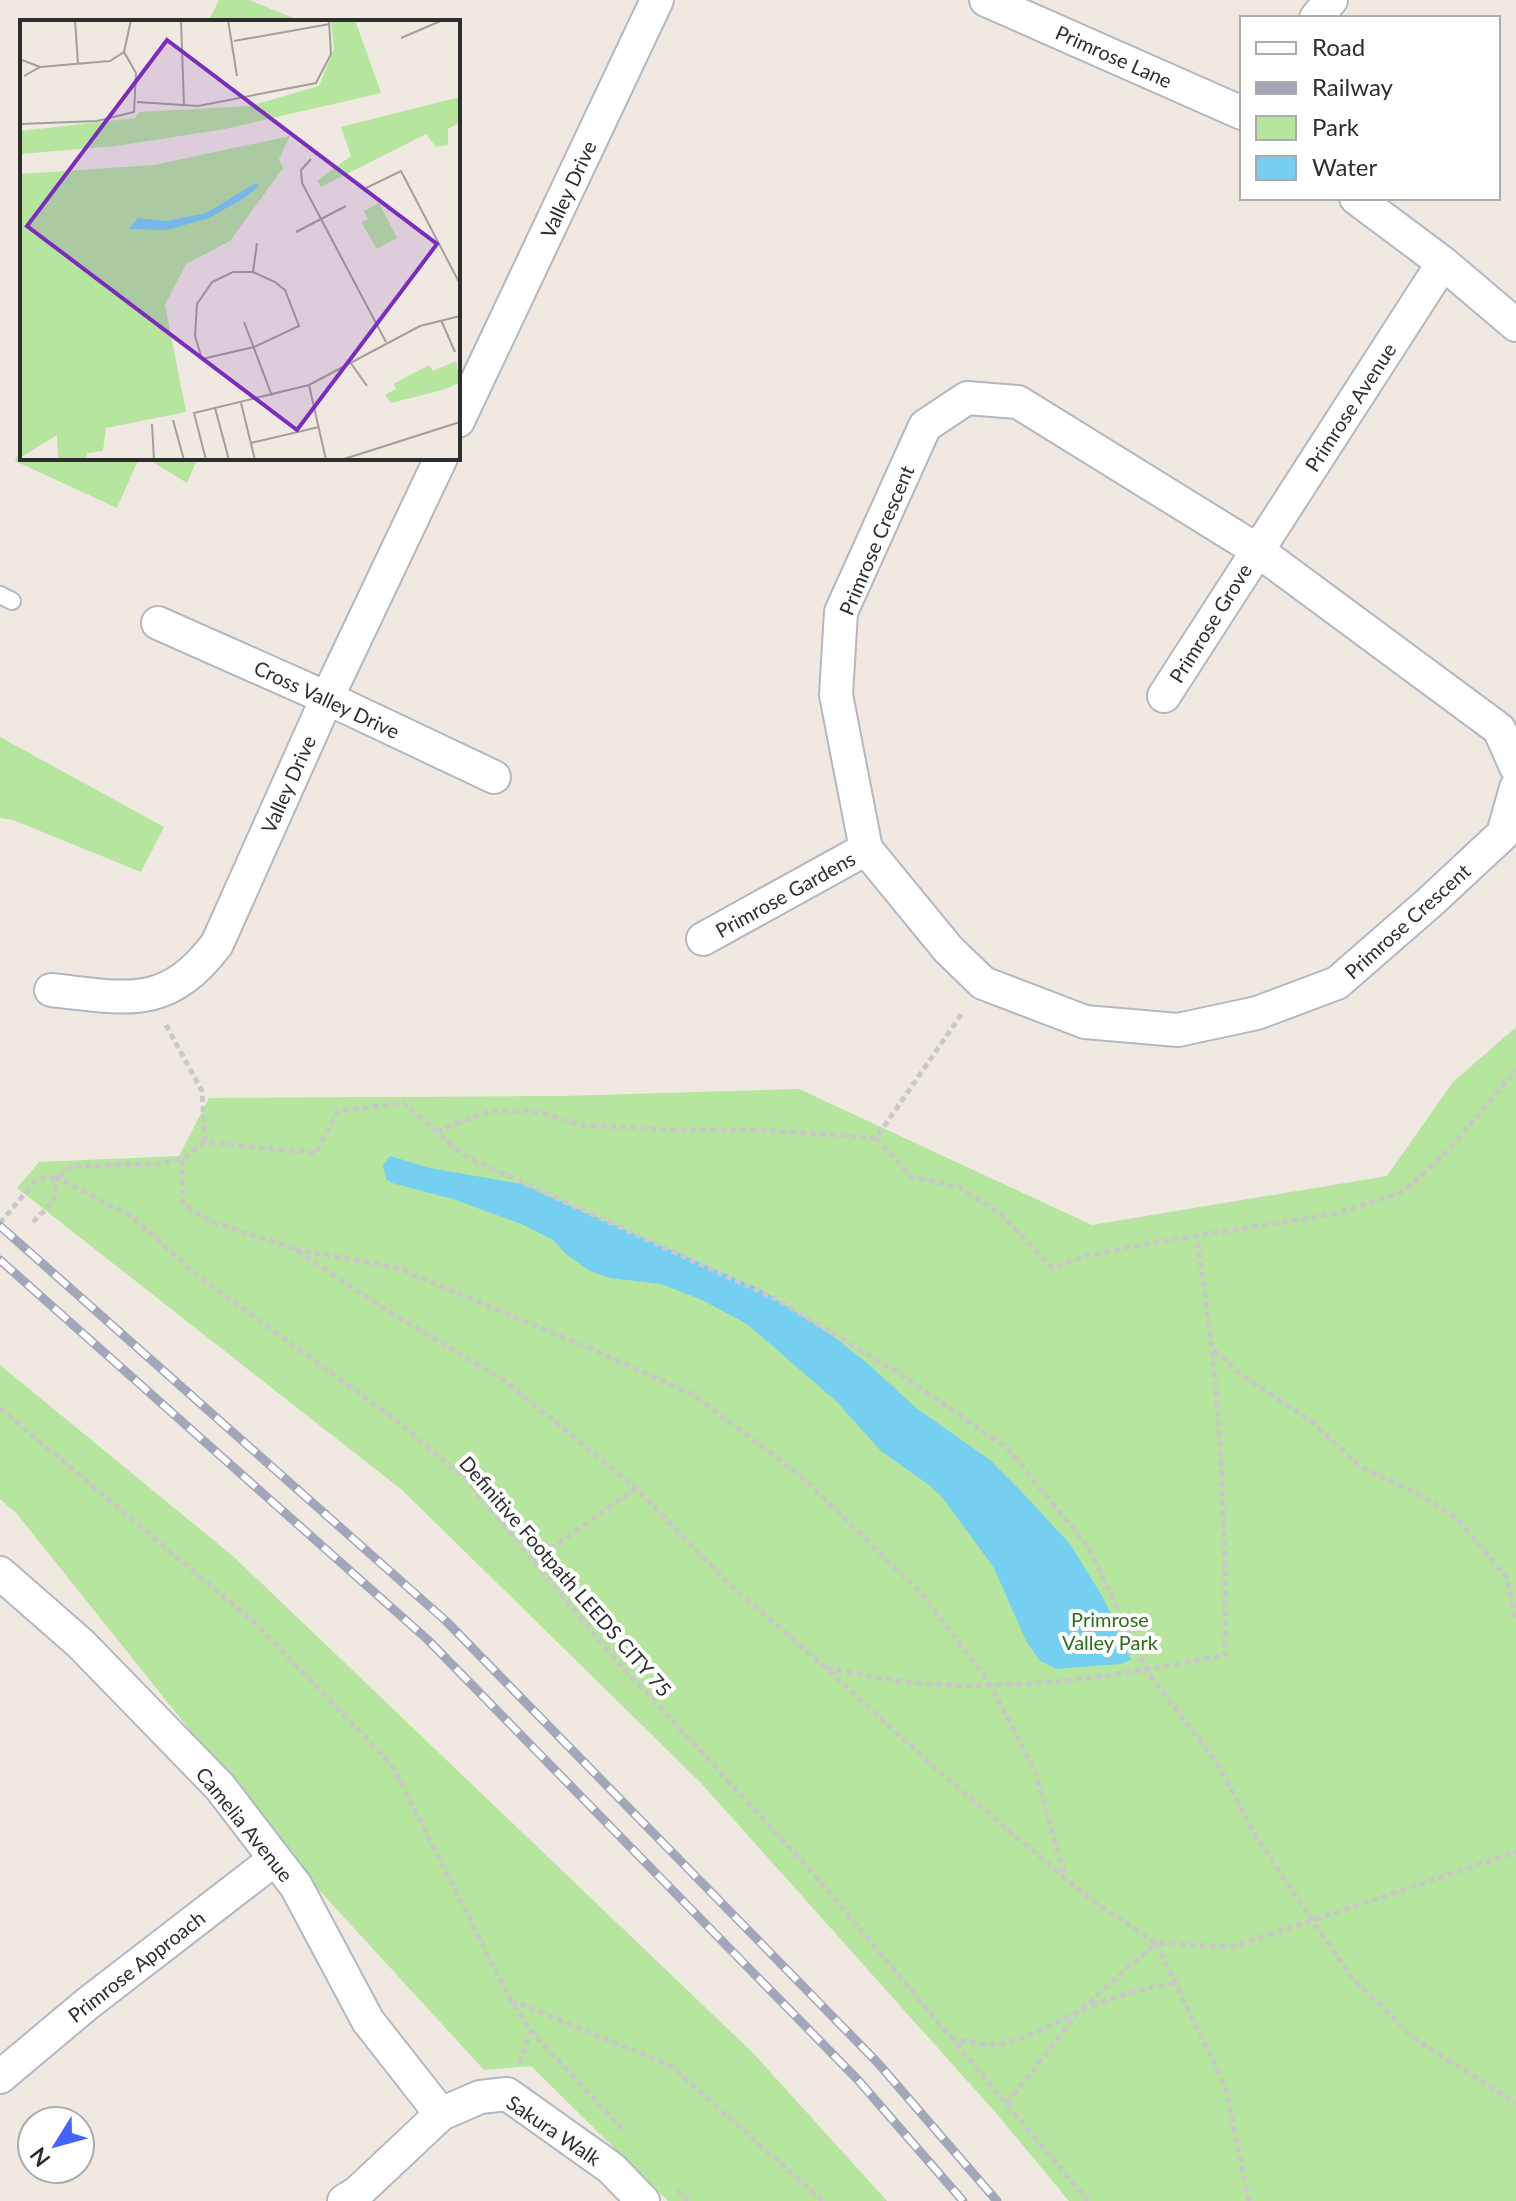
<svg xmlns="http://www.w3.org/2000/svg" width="1516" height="2201" viewBox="0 0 1516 2201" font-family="Lato,sans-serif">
<rect width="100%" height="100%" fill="#efe9e1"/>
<path fill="#b6e59e" d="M219,0H249L303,22H208Z
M22,446V458H139L117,508L15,461Z
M146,458H198L187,483Z
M0,737L164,827L141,872L13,820L0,818Z
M1516,1027V2201H1069L995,2112L701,1783L402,1490L17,1188L39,1162L179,1156L209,1098L564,1096L799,1089L1092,1225L1387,1176L1453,1082Z
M0,1365L234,1557L752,2052L887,2201H668L531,2066L484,2070L308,1878L17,1514L0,1499Z"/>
<path fill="#75cff0" d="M390,1156L430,1168L522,1184L762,1290L830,1334L866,1362L916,1408L990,1460L1021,1491L1070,1544L1104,1599L1131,1660L1120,1664L1056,1669L1039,1660L1026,1641L994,1568L942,1497L929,1485L881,1451L836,1401L747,1324L702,1300L661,1284L610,1278L590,1271L567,1255L553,1240L521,1224L453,1199L392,1183L386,1179L383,1165Z"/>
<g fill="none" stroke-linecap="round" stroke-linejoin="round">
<g stroke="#b4b7c1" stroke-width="20">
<path id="lane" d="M0,595L12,601"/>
</g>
<g stroke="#b4b7c1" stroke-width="36">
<path id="street" d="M986,0L1242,113
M1316,18L1331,0
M1356,198L1443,263L1516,325
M458,421L657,0
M158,623L327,698L494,777
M1164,696L1443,263
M1516,767L1499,729L1257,550L1018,402L967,398L925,426L841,612L836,695L866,849L948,949L983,983L1085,1022L1178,1030L1257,1013L1337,983L1430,902L1503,834L1516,788
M703,939L866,849
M51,990C127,998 166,1011 217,944L327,698L441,458
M0,1573L81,1644L220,1787L296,1886L368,2021L441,2114
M0,2077L87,2004L275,1859
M344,2201L357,2193L441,2114L480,2097L507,2094L611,2168L643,2201"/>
</g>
<path stroke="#c9c9c9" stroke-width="5" stroke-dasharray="6 4" stroke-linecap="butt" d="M166,1025L202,1091L205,1142
M436,1131L490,1111L538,1112L581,1125L678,1130H763L876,1138L963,1012
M876,1138L912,1177L959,1187L1002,1215L1052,1268L1090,1255L1145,1244L1334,1214L1403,1192L1452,1146L1516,1070
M182,1159L183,1205L212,1222L293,1248L385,1309L505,1381L636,1488L727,1582L826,1668L934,1767L1091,1900L1156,1943L1078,2012L1006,2105
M33,1222L54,1201L57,1178L131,1216L197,1275L400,1423L467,1481L610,1653L813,1873L1088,2201
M0,1223L37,1179L57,1178L71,1166L156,1164L182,1159L205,1142L316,1153L338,1111L404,1103L463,1155L776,1299L897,1372L1008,1449L1089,1548L1147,1671L1217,1763L1256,1837L1351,1977L1415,2039L1516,2103
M295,1249L397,1268L592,1349L692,1394L802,1477L920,1592L990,1684L1035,1772L1065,1877
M1214,1350L1240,1374L1310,1420L1359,1466L1424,1497L1458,1519L1507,1578L1516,1621
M0,1408L255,1623L392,1765L510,1999L531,2031L622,2129
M534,1561L636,1488
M827,1668C856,1673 887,1680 917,1683C1019,1692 1125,1675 1225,1655C1226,1510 1220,1378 1196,1235
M511,2000L671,2066L823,2201
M950,2038C965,2040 985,2047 999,2044C1029,2039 1053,2023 1080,2011C1110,1997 1142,1988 1175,1983
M519,2063L531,2032
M678,2190L688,2201
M1249,2201L1225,2086L1156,1943L1232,1947L1516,1852"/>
<use href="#lane" stroke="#fff" stroke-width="16"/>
<use href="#street" stroke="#fff" stroke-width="32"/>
<g stroke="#a3a6b8" stroke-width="9">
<path id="rail" d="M0,1226L446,1621L877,2062L997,2201
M0,1260L428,1640L858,2080L963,2201"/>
</g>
<use href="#rail" stroke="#fff" stroke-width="6" stroke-dasharray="18" stroke-linecap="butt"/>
</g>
<g text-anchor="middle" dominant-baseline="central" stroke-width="8" stroke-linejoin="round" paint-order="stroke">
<g font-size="20" fill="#2e2e2e" stroke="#fff">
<text transform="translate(1114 56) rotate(24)">Primrose Lane</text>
<text transform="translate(568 189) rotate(-65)">Valley Drive</text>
<text transform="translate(1350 407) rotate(-57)">Primrose Avenue</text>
<text transform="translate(876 540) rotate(-67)">Primrose Crescent</text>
<text transform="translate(1210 623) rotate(-58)">Primrose Grove</text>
<text transform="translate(327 699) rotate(25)">Cross Valley Drive</text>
<text transform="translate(288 784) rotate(-66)">Valley Drive</text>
<text transform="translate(785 894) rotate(-29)">Primrose Gardens</text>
<text transform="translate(1407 921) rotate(-42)">Primrose Crescent</text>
<text transform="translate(566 1576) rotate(49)">Definitive Footpath LEEDS CITY 75</text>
<text transform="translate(245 1824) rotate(51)">Camelia Avenue</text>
<text transform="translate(136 1966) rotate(-38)">Primrose Approach</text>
<text transform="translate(554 2130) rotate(34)">Sakura Walk</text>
</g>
<g font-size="20" fill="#2c6e1b" stroke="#fff">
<text x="1110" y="1619">Primrose<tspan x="1110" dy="23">Valley Park</tspan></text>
</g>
</g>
<g transform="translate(20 20)">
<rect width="440" height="440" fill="#efe9e1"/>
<path d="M311,0H335L361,73L205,109L96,126L0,134V111L115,98L119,92L230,86L299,66L314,29ZM440,77V102L428,109V125L416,127L406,114L301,167L297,161L331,136L321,107ZM270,116L259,139L263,148L210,221L166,244L145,285L166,392L86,408L83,431L67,433V440H38L37,415L0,438V154L134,145ZM359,183L377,218L357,229L341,202L348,199L344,191ZM436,341L440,362L426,369L371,383L365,375L376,369L373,364L409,345L413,351Z" fill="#b6e59e"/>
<path d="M236,163L239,166L224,178L189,198L147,210L109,209L118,198L147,201L186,193Z" fill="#75cff0"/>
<path fill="none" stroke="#a29e99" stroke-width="2" d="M55,0L58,44M161,0L164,86M208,0L217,56M381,18L423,0M214,21L310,4M2,40L20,47L4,56M20,47L90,41L104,32L111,0M117,82L178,86L296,63L311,34L309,0M0,104L77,101L114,92L116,53L104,32M291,139L281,150L282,163L366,322M346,168L381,151L440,264M276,212L326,186M213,252H233L255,262L265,270L279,306L234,327L182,339L175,316L177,284L192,262ZM233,252L237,223M421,300L435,332M224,302L252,376M330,342L347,366M289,365L306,440M221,383L235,440M195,388L209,440M153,400L164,440M132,404L134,440M231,423L299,407M186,440L174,393L289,365L400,306L440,296M321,440L440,402"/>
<path fill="#7b2cbf" fill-opacity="0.15" stroke="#7b2cbf" stroke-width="4" d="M147,20L417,224L277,410L7,206Z"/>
<rect width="440" height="440" fill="none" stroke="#2e2e2e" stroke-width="4"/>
</g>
<rect x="1240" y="16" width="260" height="184" fill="#ffffff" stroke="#ababab" stroke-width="2"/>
<rect x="1256" y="42" width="40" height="12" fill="#ffffff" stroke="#ababab" stroke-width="2"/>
<text x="1312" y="56" font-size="24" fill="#2e2e2e">Road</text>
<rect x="1256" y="82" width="40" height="12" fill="#a3a6b8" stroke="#ababab" stroke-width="2"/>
<text x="1312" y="96" font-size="24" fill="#2e2e2e">Railway</text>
<rect x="1256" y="116" width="40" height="24" fill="#b6e59e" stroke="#ababab" stroke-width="2"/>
<text x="1312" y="136" font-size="24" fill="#2e2e2e">Park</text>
<rect x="1256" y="156" width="40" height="24" fill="#75cff0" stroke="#ababab" stroke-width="2"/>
<text x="1312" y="176" font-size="24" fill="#2e2e2e">Water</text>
<g transform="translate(56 2145) rotate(233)"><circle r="38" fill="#ffffff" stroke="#ababab" stroke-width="2"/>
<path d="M0-6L14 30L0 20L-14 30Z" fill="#4264fb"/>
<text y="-12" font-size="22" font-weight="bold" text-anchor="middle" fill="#2e2e2e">N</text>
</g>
</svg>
